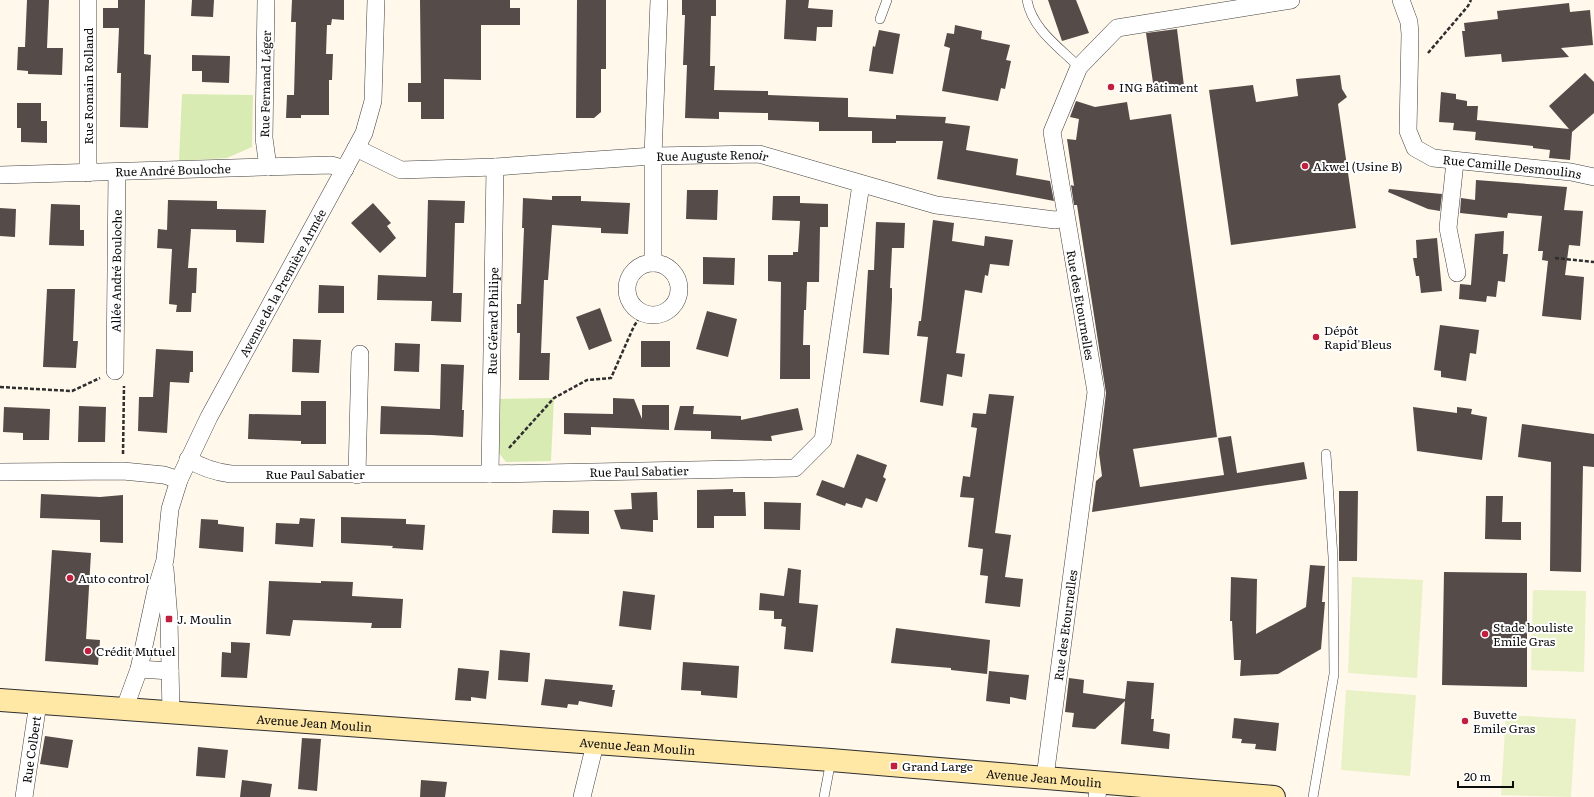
<svg xmlns="http://www.w3.org/2000/svg" width="1594" height="797" viewBox="0 0 1594 797" font-family="Literata,serif">
<rect width="100%" height="100%" fill="#fff8eb"/>
<path fill="#d8ebb3" d="M182,94L253,95L252,147L227,158L179,161Z
M554,398L551,461L506,462L498,452L500,399Z"/>
<path fill="#e9f1c6" d="M1352,577L1423,580L1417,678L1348,673Z
M1533,590L1586,591L1584,672L1531,670Z
M1346,690L1416,695L1410,776L1341,770Z
M1506,715L1576,719L1571,797L1501,795Z"/>
<path fill="#554b48" d="M27,0H49L47,48H63L62,75L28,74V71L17,70L18,47H25Z
M118,0H145L144,54L151,55L148,128L120,127L121,73H117L119,28H103V8H118Z
M192,0H214L213,17L191,16Z
M292,0H344V20L332,19L331,25H327L326,54H333L332,80H329V115H301V118H286L287,95H294L296,22H291Z
M420,0H510V8H520V25H481V80L444,79V119H421V102H408V83H421Z
M577,0H606V69H601V112L594,118H576Z
M682,0H716V16H711L710,66H715L714,90L768,91V95L848,98V117L896,119V115L946,117L945,123L970,126L966,150L1018,159L1016,175L1050,181L1054,201L937,179L943,141H896V143H872V131H819V122L768,120V113L719,112V119L685,118L687,65H683L685,15H682Z
M786,0H809L808,8L833,10L832,27H817L816,41L784,39Z
M1048,0H1076L1089,33L1062,41Z
M1569,3L1570,12L1590,10L1593,45L1561,48L1569,57L1502,62L1501,54L1465,57L1462,31H1465L1464,23L1498,19L1497,11Z
M955,25L982,31L981,39L1010,45L1006,60L1011,61L1005,89L1001,88L998,101L942,91L950,48L944,46L947,33L954,34Z
M1177,29L1184,86L1154,90L1146,33Z
M879,30L900,34L893,74L869,71L873,46L875,47Z
M192,55L230,56L229,83L202,82V71H192Z
M1585,73L1594,82V113L1572,132L1570,160L1549,158L1550,150L1533,148V146L1475,140L1477,120L1569,129L1549,106Z
M1340,75L1342,89L1347,97L1338,104L1356,228L1231,245L1209,90L1253,85L1256,102L1298,96L1296,79Z
M1441,92L1456,94V99L1467,101V106H1478L1476,132L1453,130L1454,123L1439,122Z
M1076,101L1095,107L1127,102L1130,120L1171,114L1217,437L1133,449L1140,487L1224,475L1218,438L1231,436L1237,473L1304,462L1307,479L1092,512L1096,481L1102,476L1099,453L1106,393L1077,205H1074L1071,185L1074,186L1067,139L1076,140L1079,119L1070,117Z
M17,103H41V121H47V143L21,142V128H17Z
M1476,180L1567,187L1564,210L1583,211L1580,246L1569,245L1565,275L1584,277L1581,320L1542,316L1548,261L1542,260L1543,251H1538L1542,216L1508,213L1507,218L1460,213L1461,198L1475,200Z
M1389,189L1442,194L1440,211L1428,209L1388,192Z
M687,190H718L717,220L686,219Z
M552,196H581V201L630,203L628,234L601,233V228L552,225L548,280H544L541,353H550L549,380H519L520,333H517V304H521L524,228H522L523,198L552,200Z
M773,196H800V203L828,204V227H820L819,282H807L806,310H804L803,345H810V379H780L781,282L768,281V255H793V252H798L800,221L772,220Z
M168,200L217,201V209L266,210L264,243L236,242V230L191,229L188,268H197L196,293H192L191,312H176L177,305L169,304L172,249L157,248L158,229L167,230Z
M428,200L465,201L464,223H455L453,293H462L461,322L431,321L432,301L377,300L378,275L426,277Z
M373,203L391,223L387,226L396,238L380,253L351,223Z
M51,204L80,205V230H84V246L49,245Z
M0,208L16,209L15,237L0,236Z
M933,220L954,223L952,241L984,246L985,236L1013,240L1009,266L990,264L988,276L985,275L982,293L965,290L956,353L965,354L962,377L947,374L943,406L920,402L928,337L917,336L919,321H921Z
M876,222L905,223L904,248H892L890,288H892V299L889,355L863,353L868,270H874Z
M1504,231L1503,254H1508L1505,282L1498,281L1496,297L1487,296L1486,302L1459,299L1460,284L1471,285L1475,234Z
M1437,238L1442,291L1421,293L1419,276H1416L1413,258H1417L1416,240Z
M703,257L735,258L734,285L703,284Z
M319,285L344,286V313H318Z
M47,289H75L73,341H78L76,368L43,367Z
M600,308L612,341L589,350L576,317Z
M707,311L737,319L728,357L696,349Z
M1440,325L1479,330L1476,354L1470,353L1466,381L1441,377V371L1434,370Z
M293,339L321,340L319,373L292,372Z
M641,341H670V367H641Z
M395,343L420,344L419,372L394,371Z
M156,349L193,351V372H190L189,383L170,382L167,433L138,431L139,397H153Z
M441,364L464,365L462,410H464L463,437L432,435L380,434L381,406L440,409Z
M989,394L1014,396L995,533L1011,535L1005,577L1023,579L1020,607L985,603L988,576L980,575L983,549L968,547L974,498L960,497L963,476L970,477L977,428L971,427L973,413L986,414Z
M613,398L634,399L642,419V405H669V430L591,427V435L564,434V413L613,414Z
M301,401H326V444H301V441L248,439L249,414L301,415Z
M79,406L106,407L105,442H78Z
M680,406H694L693,414L741,416V420L798,408L803,430L771,436L772,441L711,439V431L674,430Z
M4,407L50,409L49,440H23V433L3,432Z
M1413,407L1457,413V407L1472,409L1471,414L1487,417L1482,460L1417,451Z
M1522,424L1594,434V467L1583,466L1581,572L1550,571L1551,462L1518,457Z
M857,454L887,465L883,477L886,479L877,502L866,498L862,508L846,503L845,506L816,495L822,480L844,488Z
M733,489V492H745L746,516H714V528H697V490Z
M1339,491H1358L1357,561H1339Z
M657,492L658,520H653V532L621,529L614,510L632,509L631,493Z
M41,494L100,497L123,495V543L100,542V520L40,518Z
M1486,496H1503L1502,522H1521V540L1485,539Z
M764,502L801,503L800,530L764,529Z
M553,510L589,511V534L552,533Z
M341,517L406,519V524L425,525L423,550L392,548L393,546L341,543Z
M300,518L315,519L313,547L275,544L276,523L299,524Z
M201,519L218,520V524L244,527L243,552L199,548Z
M52,550L91,553L86,639L100,640L98,665L45,661Z
M1310,565L1325,566L1322,602H1325L1321,649L1278,674L1240,676L1241,660H1234L1232,621H1230L1231,577L1257,579L1256,634L1306,607Z
M788,568L801,570L799,603L818,605L813,652L784,649L786,627L781,626L782,619H774V611L759,610L760,593L784,596Z
M1444,572L1527,573V687L1442,685Z
M269,581L321,583V581L353,582L352,596L403,599L401,628H371L372,623L293,620L290,636L266,634Z
M623,591L655,595L651,630L619,626Z
M896,628L990,640L987,674L951,670V668L891,663Z
M231,642L250,643L247,678L221,677L222,652L231,653Z
M500,650L530,653L528,682L498,680Z
M683,662L739,666L737,698L701,695V691L681,690Z
M458,668L489,671L486,699L471,697V701L455,700Z
M989,671L1029,675L1026,700L1010,697V704L986,701Z
M1069,678L1084,680L1083,693L1125,699L1127,681L1154,683L1151,719H1154L1153,731L1170,734L1169,749L1121,744L1125,701L1095,729L1072,727L1074,713L1065,712Z
M545,679L613,685L612,690H615L612,707L579,701L578,705L568,704L567,708L541,705Z
M1234,718L1279,723L1276,751L1255,749L1256,744L1241,743L1242,739L1232,738Z
M45,736L73,740L68,768L40,764Z
M302,738L321,739L317,791L298,789Z
M198,747L228,750L225,778L196,776Z
M242,780L272,784L270,797H240Z
M421,780L447,782L445,797H420Z"/>
<g fill="none" stroke-linecap="round" stroke-linejoin="round">
<g stroke="#3f3f3f" stroke-width="10">
<path id="lane" d="M1027,0C1032,29 1059,47 1079,67
M880,19L887,0
M824,797L831,760
M1313,797L1334,674L1333,557L1326,454"/>
</g>
<g stroke="#3f3f3f" stroke-width="18">
<g id="street">
<path d="M88,0V173"/>
<path d="M266,0L264,138L268,167"/>
<path id="s1" d="M1401,0L1409,22L1410,34L1408,131L1415,148L1433,158L1571,172L1594,177"/>
<path id="s2" d="M356,148L401,170L495,167L653,156L759,154L936,205L1055,220L1065,218"/>
<path d="M1455,162L1448,228L1457,273"/>
<path id="s3" d="M0,175L331,165L345,169"/>
<path d="M653,263V156L659,0"/>
<circle cx="653" cy="289" r="26"/>
<path id="s4" d="M115,371L117,172"/>
<path id="s5" d="M188,459C202,468 215,472 231,474H490L795,468L823,440L861,184"/>
<path d="M0,472L123,471L164,475L179,480"/>
<path id="s6" d="M490,474L495,167"/>
<path d="M357,475L360,354"/>
<path d="M165,569L169,619L171,713"/>
<path d="M139,669L170,671"/>
<path id="s7" d="M124,710L139,669L156,590L165,560L170,509L179,480L209,417L356,148L364,133L373,101L376,0"/>
<path id="s8" d="M1045,777L1096,392L1052,132L1079,67L1117,28L1291,0"/>
<path id="s9" d="M24,797L38,703"/>
<path d="M582,797L595,744"/>
<path d="M1097,797L1099,782"/>
</g>
</g>
<g stroke="#2e2e2e" stroke-width="24">
<g id="secondary">
<path id="s10" d="M0,700L831,760L1274,797"/>
</g>
</g>
<path stroke="#2e2e2e" stroke-width="2.5" stroke-dasharray="4 2" stroke-linecap="butt" d="M1428,53L1468,6L1471,0
M1555,258L1594,262
M0,387L72,391L100,378
M509,448L554,398L587,380L611,378L634,326L643,313
M123,454L124,386"/>
<use href="#lane" stroke="#fff" stroke-width="9"/>
<use href="#street" stroke="#fff" stroke-width="17"/>
<use href="#secondary" stroke="#ffe8a6" stroke-width="22"/>
</g>
<g fill="#c21e3e" stroke="#fff" stroke-width="1.5">
<circle cx="1111" cy="87" r="4"/>
<circle cx="1305" cy="166" r="4"/>
<circle cx="1316" cy="337" r="4"/>
<circle cx="70" cy="578" r="4"/>
<rect x="165" y="615" width="8" height="8" rx="2"/>
<circle cx="1485" cy="634" r="4"/>
<circle cx="88" cy="651" r="4"/>
<circle cx="1465" cy="721" r="4"/>
<rect x="890" y="762" width="8" height="8" rx="2"/>
</g>
<g text-anchor="middle" dominant-baseline="central" stroke-width="4" stroke-linejoin="round" paint-order="stroke">
<g font-size="12" fill="#0c0c0c" stroke="#fff">
<text transform="translate(265 84) rotate(-89)">Rue Fernand Léger</text>
<text transform="translate(88 86) rotate(-90)">Rue Romain Rolland</text>
<text stroke="none"><textPath href="#s2" startOffset="362">Rue Auguste Renoir</textPath></text>
<text stroke="none"><textPath href="#s1" startOffset="251">Rue Camille Desmoulins</textPath></text>
<text stroke="none"><textPath href="#s3" startOffset="173">Rue André Bouloche</textPath></text>
<text stroke="none"><textPath href="#s4" startOffset="100">Allée André Bouloche</textPath></text>
<text stroke="none"><textPath href="#s7" startOffset="460">Avenue de la Première Armée</textPath></text>
<text transform="translate(1081 305) rotate(80)">Rue des Etournelles</text>
<text stroke="none"><textPath href="#s6" startOffset="153">Rue Gérard Philipe</textPath></text>
<text stroke="none"><textPath href="#s5" startOffset="454">Rue Paul Sabatier</textPath></text>
<text stroke="none"><textPath href="#s5" startOffset="130">Rue Paul Sabatier</textPath></text>
<text stroke="none"><textPath href="#s8" startOffset="153">Rue des Etournelles</textPath></text>
<text stroke="none"><textPath href="#s10" startOffset="315">Avenue Jean Moulin</textPath></text>
<text stroke="none"><textPath href="#s10" startOffset="639">Avenue Jean Moulin</textPath></text>
<text stroke="none"><textPath href="#s9" startOffset="48">Rue Colbert</textPath></text>
<text stroke="none"><textPath href="#s10" startOffset="1047">Avenue Jean Moulin</textPath></text>
</g>
<g font-size="12" fill="#0c0c0c" stroke="#fff" text-anchor="start">
<text x="1119" y="87">ING Bâtiment</text>
<text x="1313" y="166">Akwel (Usine B)</text>
<text x="1324" y="330">Dépôt<tspan x="1324" dy="14">Rapid'Bleus</tspan></text>
<text x="78" y="578">Auto control</text>
<text x="177" y="619">J. Moulin</text>
<text x="1493" y="627">Stade bouliste<tspan x="1493" dy="14">Emile Gras</tspan></text>
<text x="96" y="651">Crédit Mutuel</text>
<text x="1473" y="714">Buvette<tspan x="1473" dy="14">Emile Gras</tspan></text>
<text x="902" y="766">Grand Large</text>
</g>
</g>
<path d="M1458 781v6h55v-6" fill="none" stroke="#0c0c0c" stroke-width="2"/>
<text x="1464" y="781" font-size="12" fill="#0c0c0c" stroke="#ffffff" stroke-width="3" paint-order="stroke">20 m</text>
</svg>
